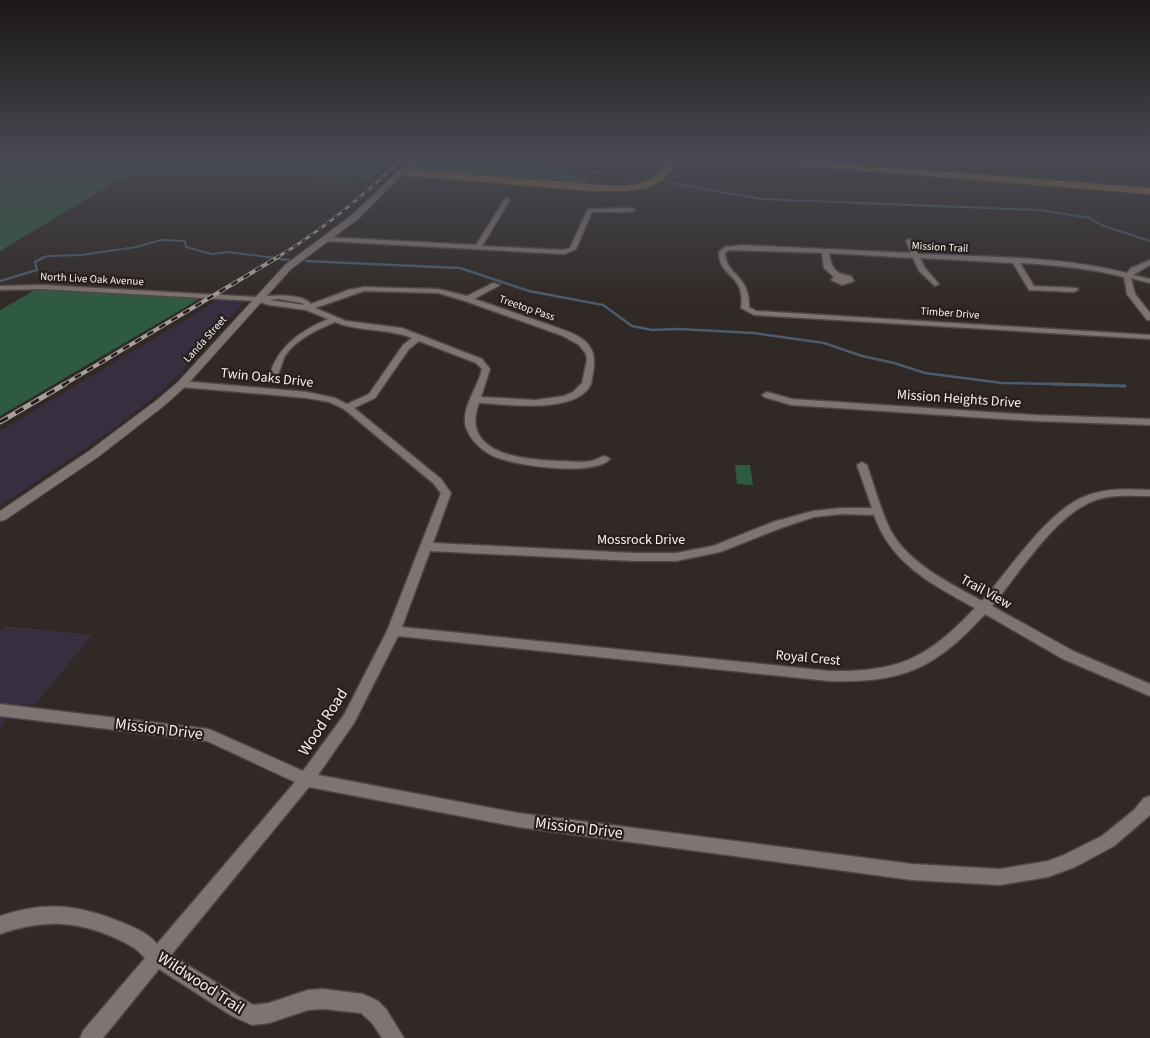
<svg xmlns="http://www.w3.org/2000/svg" width="1150" height="1038" viewBox="0 0 1150 1038" font-family="'Source Sans 3',sans-serif">
<rect width="100%" height="100%" fill="#312926"/>
<path fill="#352f40" d="M218,300L244,302L181,372L159,393L113,429L0,506V431Z
M6,626L92,635L35,705L20,704L0,728V632Z"/>
<path fill="#2f5a42" d="M0,160H394L373,177L127,175L0,251Z
M419,160H532L588,178L582,186L417,172L411,168Z
M37,289L201,298L0,416V310Z
M735,465H750L753,485L737,484Z"/>
<g fill="none" stroke-linecap="round" stroke-linejoin="round">
<path stroke="#4b5c6e" stroke-width="2" d="M551,160L586,171L634,176
M1092,160L1150,165
M0,173L15,169L70,165L84,168L116,164L133,168L159,162L182,170L254,160
M672,183L761,199L1039,210L1090,218L1101,225L1150,241
M41,258L48,256L82,255L136,247L161,240L185,241L186,247L212,254L228,252L275,258"/>
<path stroke="#4b5c6e" stroke-width="2.5" d="M266,257L289,260
M306,261L460,268L529,291L603,305L632,326L652,330L678,329L754,333L824,343L862,356L894,363L925,373L1002,383L1102,385
M0,281L37,270L35,262L45,257"/>
<path stroke="#4b5c6e" stroke-width="3" d="M1053,384L1125,386"/>
<g stroke="#4e4745" stroke-width="3">
<path id="minor" d="M507,198L510,200L482,246L563,250L570,248L588,209L632,208L635,210L632,212H592L576,249L564,254L325,241L322,239L325,237L476,245L504,200Z
M909,239L912,241L918,254C988,257 1059,256 1127,273L1131,268L1150,260V265L1133,275L1150,279V283L1131,278L1135,294L1150,313V320H1147L1127,294L1124,277C1089,268 1055,265 1020,263L1034,286L1077,288L1078,290L1074,292L1029,290L1013,263L920,258L925,268L939,284L935,286L919,271L913,258L829,253C832,269 834,273 851,276L854,281L842,285L831,280L834,277L824,268L822,253L729,250L725,253C726,276 750,274 749,307L756,311L1150,335V339L754,315L741,308C742,301 742,294 739,287C732,272 719,272 719,252L725,247L742,245L911,253L906,241Z
M493,283L500,285L474,299C499,307 523,316 547,324C559,329 575,332 585,341C595,351 595,360 593,373C592,376 592,381 591,384C577,415 506,404 479,403C459,455 526,460 559,461C570,461 580,463 591,461C596,460 600,457 605,456L610,459C594,477 512,466 491,455C480,449 471,440 466,428C460,409 478,388 482,369L476,363L419,341L409,349L375,398L354,408L441,479L451,493L433,543L634,553H676L713,546L773,522L813,511L842,508H872L857,465L862,462L867,465C874,485 881,512 891,531C909,564 950,583 982,601C1009,570 1048,510 1086,496C1106,488 1128,489 1150,490V496C1132,496 1113,494 1096,500C1056,513 1019,574 992,606L1073,651L1150,684V696L1063,659L985,614C935,669 903,683 829,681L398,636L354,723L318,775L518,813L912,864L1000,869L1048,861L1064,855L1102,836L1134,810L1144,798L1150,796V815L1114,846L1075,867L1048,877L1000,885L912,880L518,827L309,787L171,955L253,1005L269,1003L308,990L323,989L363,994L378,1001L386,1009L404,1038H382L372,1023L361,1013L323,1009L308,1010L269,1023L252,1025L232,1016L159,969L103,1038H80L83,1031L145,958C136,947 126,943 113,937C73,920 41,920 0,934V916C45,901 77,904 121,922C135,928 147,932 157,944L295,782L207,741L0,716V704L209,729L303,771L344,715L387,631L441,493L433,483L344,409L329,402L307,398L182,387L177,384L182,381L307,392L335,398L347,404L369,394L403,345L412,338C387,328 359,332 335,322C317,330 296,339 285,356C281,363 281,374 274,377L270,374C279,345 301,331 328,319L306,310L269,305L257,301L43,289L0,290V286L43,285L258,297C271,295 303,293 311,304L348,290L364,287L438,289L467,296ZM364,291L438,293L465,301L563,336L579,345L586,354L587,360L582,383L573,392L564,396L536,400L481,397L490,369L482,359L402,328L346,321L315,308ZM278,299L302,303L304,305L269,300ZM842,514L874,515C891,564 933,585 975,608C927,659 899,672 829,671L402,627L430,551L634,561H676L720,552L781,528L814,517Z
M767,392L792,399L1035,415L1150,419V425L1035,421L791,405L764,397L762,395Z"/>
</g>
<g stroke="#4e4745" stroke-width="2">
<path id="tertiary" d="M410,160H417L358,219L291,269L186,386L165,405L98,457L5,520L0,521V511L89,451L157,400L178,382L285,265L352,215Z"/>
</g>
<g stroke="#4e4745" stroke-width="2">
<path id="primary" d="M671,160H681L661,181L646,188L625,191H591L401,175L397,172L401,169L616,186L634,185L648,181L658,175Z
M761,160H795L1150,188V194L765,163Z"/>
</g>
<use href="#minor" fill="#7e7471" fill-rule="evenodd"/>
<use href="#tertiary" fill="#7e7471" fill-rule="evenodd"/>
<use href="#primary" fill="#9e703d" fill-rule="evenodd"/>
<g stroke="#a7a09e" stroke-width="3">
<path id="rail-far2" d="M276,258C322,231 362,197 401,160"/>
</g>
<g stroke="#a7a09e" stroke-width="4">
<path id="rail-far1" d="M63,385L278,257"/>
</g>
<g stroke="#a7a09e" stroke-width="5">
<path id="rail" d="M0,422L65,384"/>
</g>
<use href="#rail-far2" stroke="#271f1d" stroke-width="2" stroke-dasharray="5" stroke-linecap="butt"/>
<use href="#rail-far1" stroke="#271f1d" stroke-width="2.5" stroke-dasharray="7" stroke-linecap="butt"/>
<use href="#rail" stroke="#271f1d" stroke-width="3" stroke-dasharray="9" stroke-linecap="butt"/>
</g>
<linearGradient id="sky" x2="0" y2="1"><stop stop-color="#1b1715"/><stop offset="0.52" stop-color="#484952"/><stop offset="1" stop-color="#484952" stop-opacity="0"/></linearGradient>
<rect width="1150" height="305" fill="url(#sky)"/>
<g text-anchor="middle" dominant-baseline="central" stroke-width="4.5" stroke-linejoin="round" paint-order="stroke">
<g font-size="11" fill="#f5f0ee" stroke="#271f1d">
<text transform="translate(940 247) rotate(3)">Mission Trail</text>
<text transform="translate(92 279) rotate(3)">North Live Oak Avenue</text>
<text transform="translate(527 308) rotate(19)">Treetop Pass</text>
<text transform="translate(950 313) rotate(4)">Timber Drive</text>
<text transform="translate(205 339) rotate(-48)">Landa Street</text>
</g>
<g font-size="14" fill="#f5f0ee" stroke="#271f1d">
<text transform="translate(267 378) rotate(6)">Twin Oaks Drive</text>
<text transform="translate(959 399) rotate(4)">Mission Heights Drive</text>
<text x="641" y="540">Mossrock Drive</text>
<text transform="translate(986 592) rotate(29)">Trail View</text>
<text transform="translate(808 658) rotate(5)">Royal Crest</text>
</g>
<g font-size="16" fill="#f5f0ee" stroke="#271f1d">
<text transform="translate(323 722) rotate(-57)">Wood Road</text>
<text transform="translate(159 729) rotate(7)">Mission Drive</text>
<text transform="translate(579 828) rotate(7)">Mission Drive</text>
<text transform="translate(201 983) rotate(33)">Wildwood Trail</text>
</g>
</g>
</svg>
